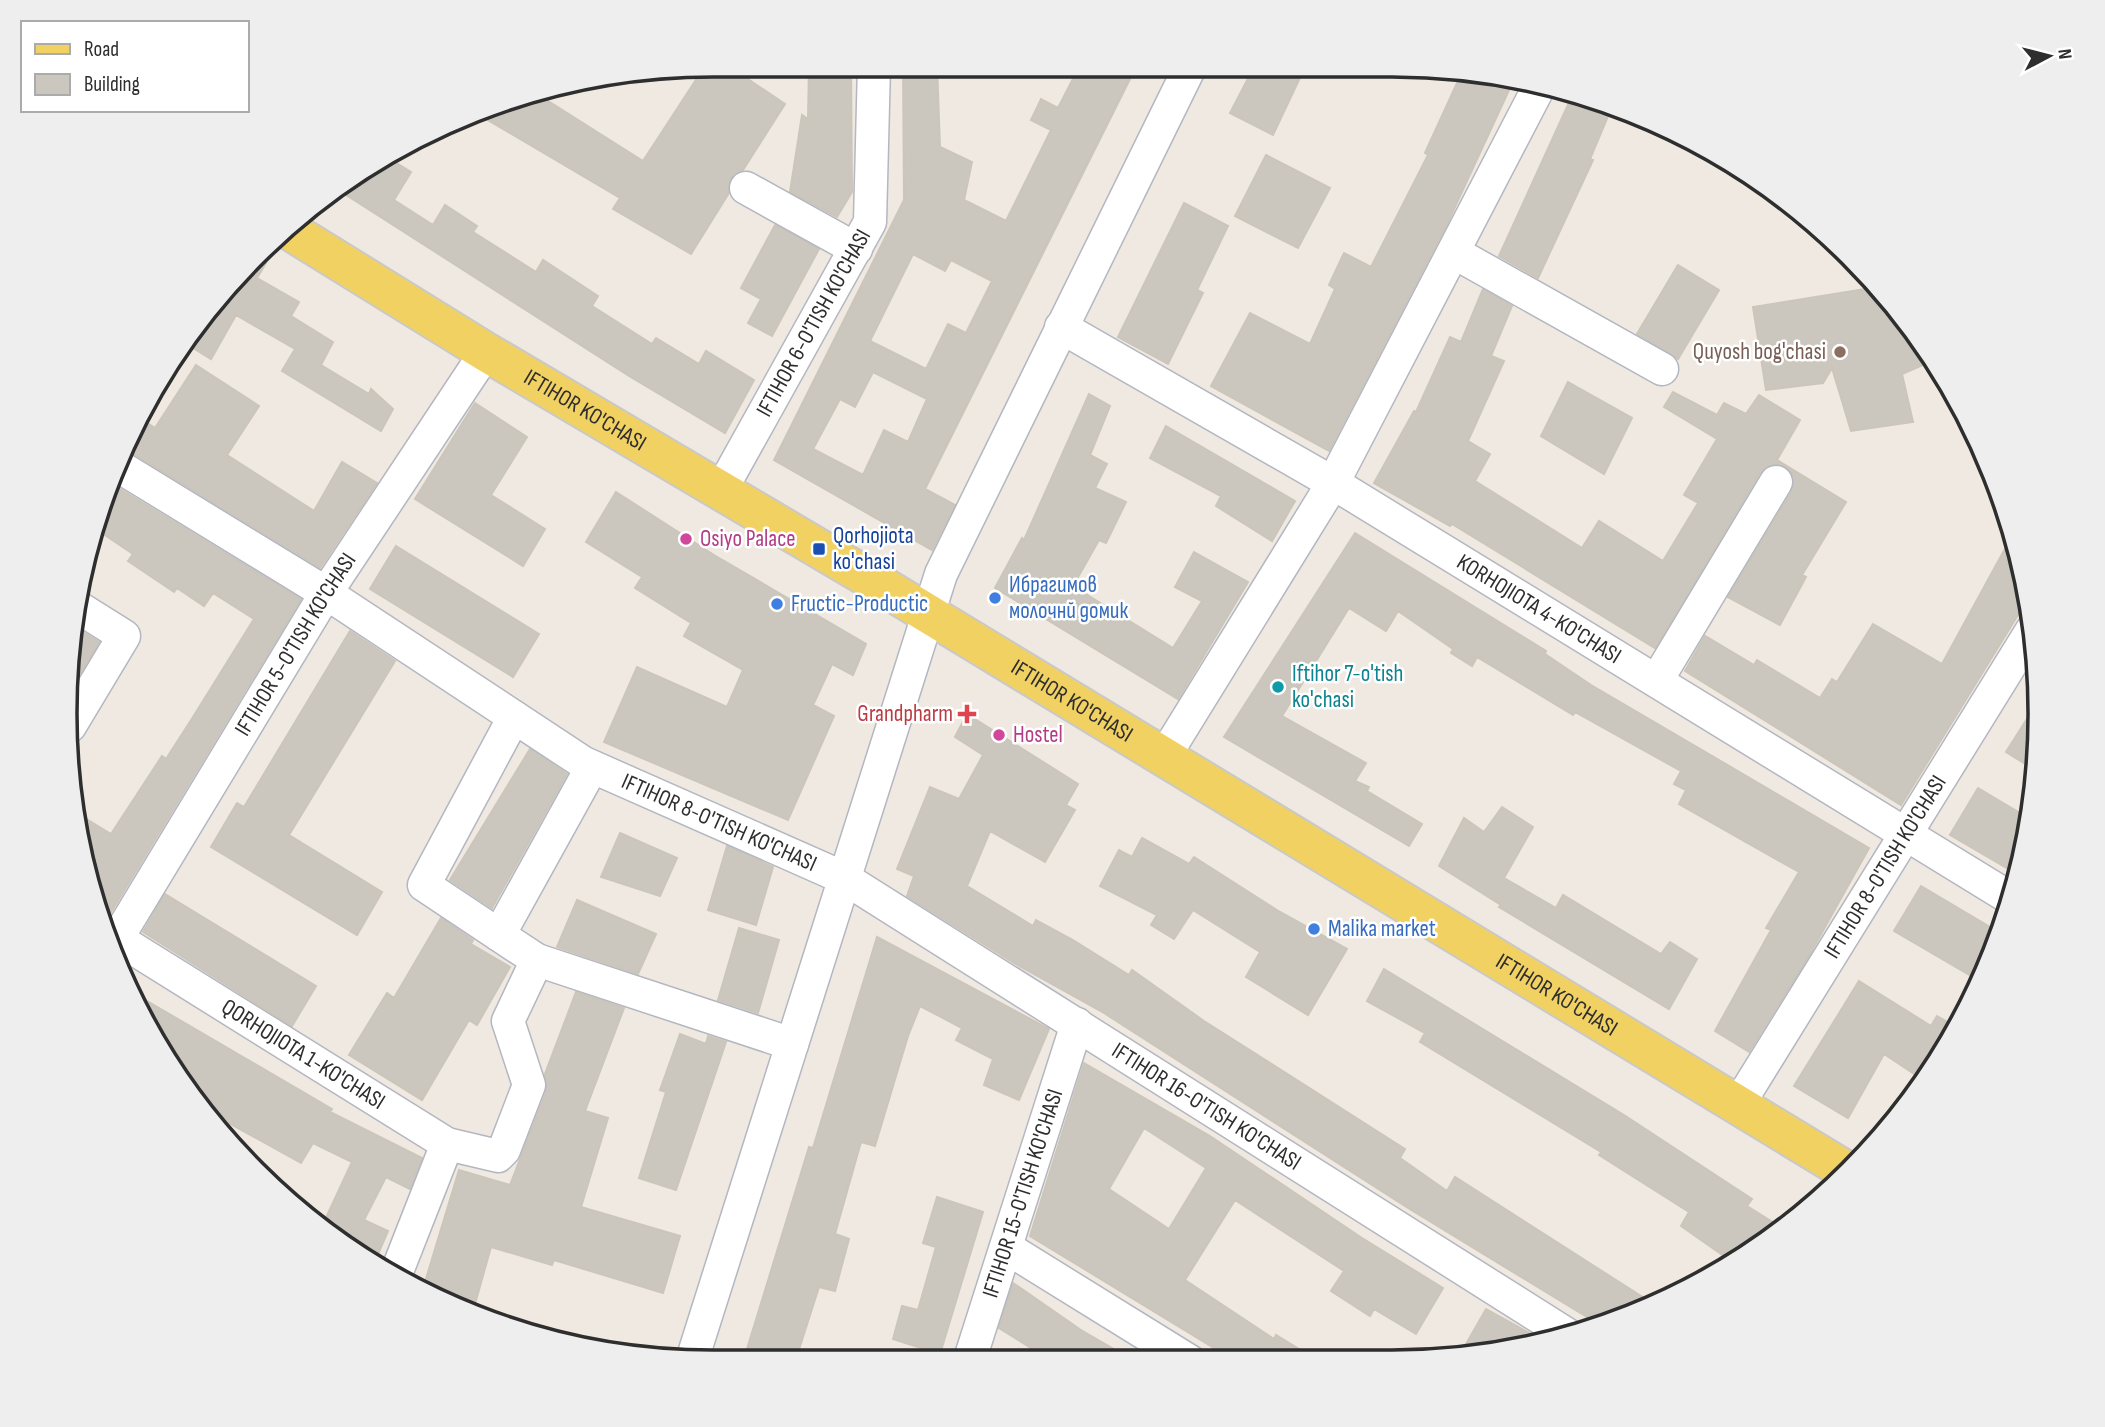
<svg xmlns="http://www.w3.org/2000/svg" width="2105" height="1427" viewBox="0 0 2105 1427" font-family="'Sofia Sans Condensed',sans-serif">
<rect width="100%" height="100%" fill="#efe9e1"/>
<path fill="#cbc7bf" stroke="#cbc5ba" stroke-width="2" fill-rule="evenodd" d="M713,65H727L785,104L743,170L730,179L729,193L691,254L613,209L620,198L476,113L505,99L537,94L643,161L705,66Z
M809,65H851L852,192L837,217L790,192L802,115L808,119Z
M903,65H937L940,147L972,162L964,200L1006,221L1051,130L1031,120L1041,99L1058,108L1080,65H1137L925,489L955,505L932,550L774,460L904,200ZM913,254L945,271L951,260L992,281L966,333L948,324L926,369L870,341ZM873,372L927,399L908,442L884,430L863,475L813,449L840,399L855,407Z
M1255,65H1306L1273,135L1230,113Z
M1462,72L1515,77L1448,222L1329,451L1211,386L1250,313L1310,344L1335,289L1329,285L1344,253L1371,267L1428,155L1425,153Z
M1572,96L1611,109L1590,159L1593,160L1538,278L1499,256Z
M1266,155L1330,188L1298,248L1235,216Z
M387,157L411,172L394,200L433,225L445,205L477,226L473,232L536,272L543,260L598,296L592,306L652,344L656,338L699,364L706,351L754,380L725,433L629,376L337,189L353,174Z
M1184,203L1228,226L1197,290L1203,293L1168,364L1118,337Z
M775,225L819,249L772,336L748,323L761,299L741,288Z
M262,260L266,263L257,278L299,302L291,316L333,342L321,365L369,394L371,389L393,409L381,431L282,371L295,349L236,315L211,359L185,343L199,318Z
M1678,265L1719,290L1678,359L1637,334Z
M1877,287L1919,339L1923,365L1902,374L1913,422L1851,431L1832,368L1823,383L1766,390L1753,307Z
M1483,289L1512,306L1491,356L1504,361L1468,441L1490,454L1475,481L1582,548L1599,521L1663,561L1698,503L1684,495L1717,439L1664,407L1673,392L1717,415L1724,403L1746,414L1759,395L1800,420L1777,460L1846,502L1802,575L1806,577L1780,625L1728,597L1792,491V474L1785,466H1768L1760,473L1655,648L1452,524L1450,526L1374,483L1414,411L1416,412L1450,337L1461,342Z
M196,365L259,406L227,455L314,511L342,462L377,483L320,568L124,448L141,419L155,428Z
M1568,382L1632,418L1604,474L1541,436Z
M1089,394L1110,406L1090,455L1107,464L1095,488L1126,502L1106,543L1099,540L1073,586L1173,648L1202,601L1175,587L1194,552L1248,582L1178,699L995,588L1022,538L1024,540Z
M475,403L527,437L491,495L545,529L523,566L415,499Z
M1166,426L1295,501L1272,541L1216,506L1221,496L1150,458Z
M110,483L301,599L111,912L102,906L77,840L75,812L111,834L162,756L166,759L193,717L254,619L213,593L204,606L177,588L174,592L128,561L133,554L99,531Z
M616,492L714,555L866,644L853,675L832,664L813,705L834,716L788,820L604,742L637,667L727,707L743,670L684,636L691,623L635,588L642,577L586,542Z
M1355,533L1546,651L1545,654L1591,685L1869,848L1810,954L1749,1052L1715,1031L1771,930L1766,928L1799,872L1679,804L1686,790L1674,784L1681,771L1575,712L1573,715L1477,657L1472,666L1451,653L1453,649L1398,611L1386,631L1349,608L1282,716L1366,763L1355,781L1369,787L1367,791L1422,824L1409,846L1224,737Z
M2012,536L2029,597L1901,805L1685,671L1705,636L1754,665L1757,660L1820,698L1832,679L1837,682L1873,624L1942,664Z
M396,546L539,634L513,677L370,589Z
M76,628L99,642L68,694L66,671Z
M350,631L395,661L289,835L382,892L357,935L211,847L237,803L244,807Z
M2039,700L2040,713L2035,770L2006,752Z
M967,714L1078,784L1066,805L1075,810L1045,862L990,831L967,886L1033,926L1036,920L1073,940L1129,975L1132,970L1204,1021L1405,1149L1400,1158L1447,1191L1455,1177L1655,1305L1600,1325L1408,1208L1104,1013L1014,963L907,896L914,876L897,869L930,787L959,799L983,755L955,737Z
M530,749L567,774L492,908L450,880Z
M1978,788L2030,819L2028,840L2017,874L1950,835Z
M1502,807L1533,827L1504,878L1556,908L1563,895L1661,954L1670,942L1697,959L1669,1009L1499,907L1501,905L1439,866L1464,818L1484,832Z
M620,833L677,858L660,896L601,877Z
M1142,838L1189,864L1194,857L1280,912L1347,949L1308,1015L1246,977L1260,952L1193,910L1174,939L1151,925L1157,915L1100,886L1119,850L1132,857Z
M727,846L773,867L756,925L708,910Z
M1921,886L2000,933L1991,961L1980,981L1894,931Z
M165,894L316,986L292,1026L143,932Z
M577,900L656,934L638,974L557,947Z
M441,918L473,940L471,944L510,967L477,1025L469,1020L422,1100L349,1055L387,993L394,998Z
M739,928L779,940L758,1013L718,1000Z
M877,937L1049,1029L1019,1100L984,1085L993,1059L956,1040L962,1028L920,1006L908,1036L875,1146L861,1142L835,1234L849,1239L835,1291L819,1287L795,1362H743L809,1147L813,1148Z
M1384,969L1624,1115L1752,1199L1747,1206L1782,1228L1752,1253L1734,1263L1681,1226L1689,1212L1599,1155L1601,1152L1420,1042L1425,1033L1367,1001Z
M1859,981L1931,1026L1937,1016L1956,1027L1925,1081L1884,1054L1848,1118L1794,1086Z
M576,992L624,1008L585,1111L608,1118L581,1207L680,1236L663,1293L554,1260L552,1265L491,1247L473,1311L426,1295L422,1292L459,1170L510,1185L546,1092L545,1074Z
M135,994L332,1109L330,1112L422,1158L410,1189L386,1177L364,1220L388,1231L376,1259L324,1222L352,1162L313,1143L301,1163L209,1112L151,1038Z
M680,1034L706,1044L708,1036L726,1042L676,1190L639,1178L666,1092L660,1090Z
M1084,1063L1210,1136L1362,1238L1443,1288L1416,1334L1374,1309L1370,1316L1331,1291L1344,1271L1235,1200L1185,1280L1274,1339L1276,1335L1320,1362H1237L1030,1236ZM1144,1128L1206,1168L1169,1229L1109,1189Z
M937,1197L983,1212L940,1354L893,1339L902,1306L918,1310L936,1247L923,1243Z
M1013,1283L1081,1330L1136,1362H1028L1034,1350L999,1328Z
M1486,1309L1531,1334L1523,1348L1483,1353L1466,1344Z"/>
<g fill="none" stroke-linecap="round" stroke-linejoin="round">
<g stroke="#b4b7c1" stroke-width="35">
<g id="minor">
<path d="M746,188L856,249"/>
<path d="M1455,253L1662,369"/>
<path id="s1" d="M1061,327L1333,483L2010,898"/>
<path id="s2" d="M115,464L326,593L584,763L844,878L1568,1335"/>
<path id="s3" d="M721,490L870,222L874,65"/>
<path d="M1657,680L1776,482"/>
<path d="M514,717L424,885L499,935L592,767"/>
<path d="M70,726L124,636L81,609"/>
<path d="M1164,757L1333,483L1540,85"/>
<path id="s4" d="M113,936L447,1144L498,1156L504,1150L529,1085L508,1021L537,960L499,935"/>
<path id="s5" d="M115,942L326,593L486,352"/>
<path d="M537,960L792,1044"/>
<path id="s6" d="M1738,1105L2032,630"/>
<path d="M1007,1248L1191,1362"/>
<path d="M396,1274L447,1144"/>
<path d="M692,1360L941,574L1191,65"/>
<path id="s7" d="M969,1362L1077,1024"/>
</g>
</g>
<g stroke="#c9c9c9" stroke-width="42">
<g id="major">
<path id="s8" d="M292,232L486,352L879,584L1850,1173"/>
</g>
</g>
<use href="#minor" stroke="#fff" stroke-width="32"/>
<use href="#major" stroke="#f2d163" stroke-width="38"/>
</g>
<circle fill="#8d6e63" stroke="#fff" stroke-width="2.5" cx="1840" cy="352" r="7"/>
<g fill="#d1479c" stroke="#fff" stroke-width="2.5">
<circle cx="686" cy="539" r="7"/>
<circle cx="999" cy="735" r="7"/>
</g>
<rect fill="#1a4fb4" stroke="#fff" stroke-width="2.5" x="812" y="542" width="14" height="14" rx="3.5"/>
<g fill="#3f7fe0" stroke="#fff" stroke-width="2.5">
<circle cx="995" cy="598" r="7"/>
<circle cx="777" cy="604" r="7"/>
<circle cx="1314" cy="929" r="7"/>
</g>
<circle fill="#0f9aa8" stroke="#fff" stroke-width="2.5" cx="1278" cy="687" r="7"/>
<path fill="#e0444e" stroke="#fff" stroke-width="2.5" d="M963.5 703.5h7v7h7v7h-7v7h-7v-7h-7v-7h7z"/>
<g text-anchor="middle" dominant-baseline="central" stroke-width="5" stroke-linejoin="round" paint-order="stroke">
<g font-size="23" fill="#2e2e2e" stroke="#fff">
<text stroke="none"><textPath href="#s3" startOffset="191">IFTIHOR 6-O'TISH KO'CHASI</textPath></text>
<text stroke="none"><textPath href="#s8" startOffset="343">IFTIHOR KO'CHASI</textPath></text>
<text stroke="none"><textPath href="#s1" startOffset="555">KORHOJIOTA 4-KO'CHASI</textPath></text>
<text stroke="none"><textPath href="#s5" startOffset="348">IFTIHOR 5-O'TISH KO'CHASI</textPath></text>
<text stroke="none"><textPath href="#s8" startOffset="910">IFTIHOR KO'CHASI</textPath></text>
<text stroke="none"><textPath href="#s2" startOffset="704">IFTIHOR 8-O'TISH KO'CHASI</textPath></text>
<text stroke="none"><textPath href="#s6" startOffset="280">IFTIHOR 8-O'TISH KO'CHASI</textPath></text>
<text stroke="none"><textPath href="#s8" startOffset="1477">IFTIHOR KO'CHASI</textPath></text>
<text stroke="none"><textPath href="#s4" startOffset="224">QORHOJIOTA 1-KO'CHASI</textPath></text>
<text stroke="none"><textPath href="#s2" startOffset="1269">IFTIHOR 16-O'TISH KO'CHASI</textPath></text>
<text stroke="none"><textPath href="#s7" startOffset="177">IFTIHOR 15-O'TISH KO'CHASI</textPath></text>
</g>
<g font-size="23" fill="#785e54" stroke="#fff" text-anchor="end">
<text x="1826" y="352">Quyosh bog'chasi</text>
</g>
<g font-size="23" fill="#164399" stroke="#fff" text-anchor="start">
<text x="833" y="536">Qorhojiota<tspan x="833" dy="26">ko'chasi</tspan></text>
</g>
<g font-size="23" fill="#b23c85" stroke="#fff" text-anchor="start">
<text x="700" y="539">Osiyo Palace</text>
<text x="1013" y="735">Hostel</text>
</g>
<g font-size="23" fill="#366cbe" stroke="#fff" text-anchor="start">
<text x="1009" y="585">Ибрагимов<tspan x="1009" dy="26">молочнй домик</tspan></text>
<text x="791" y="604">Fructic-Productic</text>
<text x="1328" y="929">Malika market</text>
</g>
<g font-size="23" fill="#0d838f" stroke="#fff" text-anchor="start">
<text x="1292" y="674">Iftihor 7-o'tish<tspan x="1292" dy="26">ko'chasi</tspan></text>
</g>
<g font-size="23" fill="#be3a42" stroke="#fff" text-anchor="end">
<text x="953" y="714">Grandpharm</text>
</g>
</g>
<path d="M0 0H2105V1427H0ZM713 77H1392A636 636 0 0 1 2028 713V714A636 636 0 0 1 1392 1350H713A636 636 0 0 1 77 714V713A636 636 0 0 1 713 77Z" fill="#eee" fill-rule="evenodd"/>
<path fill="none" stroke="#2e2e2e" stroke-width="3.5" d="M713 77H1392A636 636 0 0 1 2028 713V714A636 636 0 0 1 1392 1350H713A636 636 0 0 1 77 714V713A636 636 0 0 1 713 77Z"/>
<rect x="21" y="21" width="228" height="91" fill="#ffffff" stroke="#ababab" stroke-width="2"/>
<rect x="35" y="44" width="35" height="10" fill="#f2d163" stroke="#ababab" stroke-width="2"/>
<text x="84" y="56" font-size="21" fill="#2e2e2e">Road</text>
<rect x="35" y="74" width="35" height="21" fill="#cbc7bf" stroke="#ababab" stroke-width="2"/>
<text x="84" y="91" font-size="21" fill="#2e2e2e">Building</text>
<g transform="translate(2049 56) rotate(83)" stroke="#ffffff" stroke-width="5" paint-order="stroke">
<path d="M0-5L12 26L0 18L-12 26Z" fill="#2e2e2e"/>
<text y="-10" font-size="19" font-weight="bold" text-anchor="middle" fill="#2e2e2e">N</text>
</g>
</svg>
